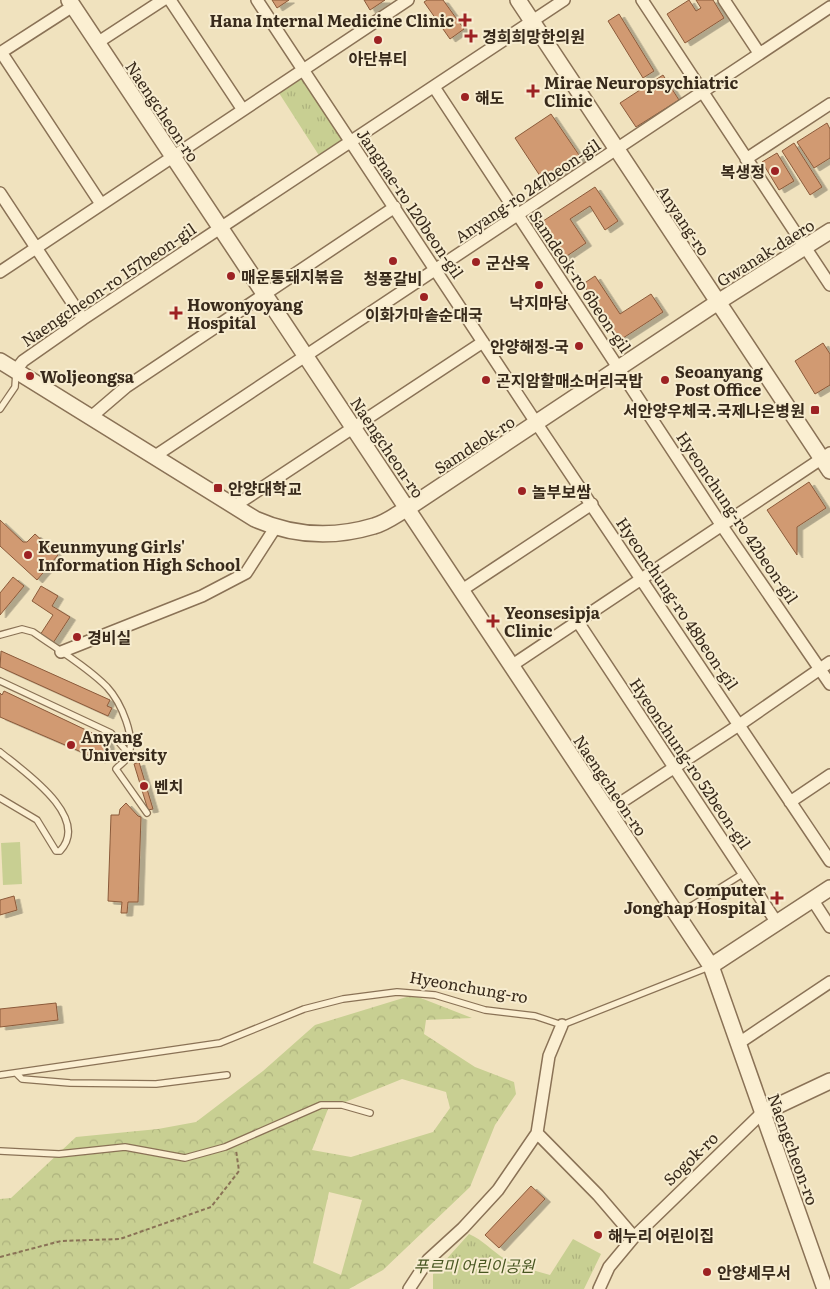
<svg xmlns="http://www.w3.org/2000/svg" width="830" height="1289" viewBox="0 0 830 1289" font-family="Literata,'Noto Sans KR',serif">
<defs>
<pattern id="forest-crowns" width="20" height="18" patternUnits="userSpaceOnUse" patternTransform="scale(1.25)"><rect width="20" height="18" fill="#c8cf92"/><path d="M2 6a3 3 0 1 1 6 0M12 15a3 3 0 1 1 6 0" fill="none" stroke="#adb27d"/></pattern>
<pattern id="park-tufts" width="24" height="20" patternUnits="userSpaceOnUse" patternTransform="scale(1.25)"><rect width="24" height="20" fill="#c8cf92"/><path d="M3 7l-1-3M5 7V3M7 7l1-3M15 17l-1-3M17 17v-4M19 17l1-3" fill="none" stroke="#adb27d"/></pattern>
<filter id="shadow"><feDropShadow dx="5.5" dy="3" stdDeviation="0" flood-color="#0004"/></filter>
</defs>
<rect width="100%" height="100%" fill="#f0e2be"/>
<path fill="url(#forest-crowns)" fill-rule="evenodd" d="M413,995L472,1018L426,1020L424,1034L475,1067L514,1082L516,1094L495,1125L470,1187L383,1270L349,1289H0V1199L11,1198L76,1137L158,1129L196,1122L263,1071L315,1025ZM402,1079L446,1092L450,1108L433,1132L351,1157L312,1150L328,1109ZM329,1192L362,1200L341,1275L313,1263Z"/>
<path fill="url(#park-tufts)" d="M303,78L344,141L320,157L279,93Z
M469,1234C483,1240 492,1251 505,1259C518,1268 535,1270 550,1275L573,1239L601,1254L584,1289H433V1274Z"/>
<path fill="#c8cf92" d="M20,842L22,884L3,885L1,843Z"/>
<path fill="#d19a72" stroke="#8b5a3a" filter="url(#shadow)" d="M272,0H289L277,8Z
M364,0H385L370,10Z
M427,0H443L464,29L450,39L424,2Z
M689,0L696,11L701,8L696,0H713L724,18L685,43L667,14Z
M619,14L654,71L643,78L608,21Z
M663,75L679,100L636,127L620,103Z
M551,114L581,158L544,182L515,138Z
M827,123L830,129V158L814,168L797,142Z
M794,143L822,187L810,195L782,151Z
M777,153L794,181L779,190L762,162Z
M595,187L618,221L605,230L590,206L570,219L586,243L561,260L537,225Z
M595,276L620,314L651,294L663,312L620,340L583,284Z
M823,343L830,354V385L815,394L795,361Z
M809,482L826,508L797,527V555L767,510Z
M0,520L23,542H27L35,534L58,555L37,580L0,546Z
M13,577L24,586L0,615V593Z
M41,586L58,596L52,606L70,617L53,643L40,635L53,615L32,601Z
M1,651L110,700L107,706L112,708L108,716L0,667Z
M4,691L107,740L109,746L106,751L103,752L100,760L0,717V693L2,695Z
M139,762L153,809L148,810L134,764Z
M126,803L138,816L141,817L138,902H128L127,913H121L122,902L108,901L111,815H119L120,809Z
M14,896L17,910L0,915V900Z
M56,1003L58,1020L0,1027V1009Z
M531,1186L545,1199L499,1248L485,1235Z"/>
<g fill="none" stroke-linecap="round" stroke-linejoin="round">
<g stroke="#8a7256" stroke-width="8">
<path id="service" d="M0,409L15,387L16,372
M0,635L22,629L33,632C57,649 86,666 107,687C120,701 138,739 127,758C125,762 119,765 116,769L147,813
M0,681L111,733L128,753
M0,752C22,770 92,817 60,851H56L37,820L0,798
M677,915L744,873
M17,1074L22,1079L70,1083L156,1084L227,1075
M0,1075L220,1043L304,1009L343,999L397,992L435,995L485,1010L535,1016L562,1025L709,967
M0,1151L59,1154L125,1147L185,1158L225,1147L321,1105H342L370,1113"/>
</g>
<g stroke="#8a7256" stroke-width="14">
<path id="minor" d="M170,0L243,110
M257,0L537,424L830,861
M642,0L830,285
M724,0L759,53
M97,43L163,0
M1,52L101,204
M0,53L73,6
M434,87L722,526L830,684
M746,159L830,104
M0,193L83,319
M0,272L408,0
M16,370L23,361L83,319L564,0
M91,417L126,387L395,207
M155,456L830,7
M236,505L483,342
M462,590L592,504
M578,622L777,923
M61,652L202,596L246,573L275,528
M511,666L830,453
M790,802L830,775
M608,811L739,725L830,662
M812,899L830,927
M739,1043L830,982
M537,1133L598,1195L634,1237
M409,1289L428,1260L463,1228L498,1190L537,1133L549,1056L562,1025
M599,1289L609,1267L634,1237L762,1113"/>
</g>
<g stroke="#8a7256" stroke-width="18">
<path id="tertiary" d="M69,0L711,966L825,1289
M518,0L830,471
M0,361L255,519C293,536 334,538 374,526C386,523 397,514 408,508L718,302L830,231
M711,966L830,888
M762,1113L830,1081"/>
</g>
<path stroke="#8a7256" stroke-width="2" stroke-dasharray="4 2.5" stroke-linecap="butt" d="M0,1257L61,1241L120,1239L211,1207L239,1171L236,1150"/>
<use href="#service" stroke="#fbefd2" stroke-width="5.5"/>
<use href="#minor" stroke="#fbefd2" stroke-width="11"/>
<use href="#tertiary" stroke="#fbefd2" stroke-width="15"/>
</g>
<g fill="#9d2223" stroke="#f7eccf" stroke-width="2">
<path d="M462.5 12.5h5v5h5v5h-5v5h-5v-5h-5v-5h5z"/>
<path d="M468.5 28.5h5v5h5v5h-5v5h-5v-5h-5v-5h5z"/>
<circle cx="378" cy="40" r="5"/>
<path d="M530.5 83.5h5v5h5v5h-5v5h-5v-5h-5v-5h5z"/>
<circle cx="465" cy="97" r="5"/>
<circle cx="775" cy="171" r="5"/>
<circle cx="393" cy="261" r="5"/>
<circle cx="476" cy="262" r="5"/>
<circle cx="231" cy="276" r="5"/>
<circle cx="539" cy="285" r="5"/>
<circle cx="424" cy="297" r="5"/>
<path d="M173.5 305.5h5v5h5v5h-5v5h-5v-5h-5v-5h5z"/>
<circle cx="579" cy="346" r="5"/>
<circle cx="30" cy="376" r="5"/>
<circle cx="486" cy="380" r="5"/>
<circle cx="665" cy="380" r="5"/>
<rect x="810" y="405" width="10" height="10" rx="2.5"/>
<rect x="213" y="483" width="10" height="10" rx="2.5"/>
<circle cx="522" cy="491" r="5"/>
<circle cx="28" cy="555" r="5"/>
<path d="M490.5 613.5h5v5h5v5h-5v5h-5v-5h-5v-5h5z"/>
<circle cx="77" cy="637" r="5"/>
<circle cx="71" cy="745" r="5"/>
<circle cx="144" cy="786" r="5"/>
<path d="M774.5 890.5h5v5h5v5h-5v5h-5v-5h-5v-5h5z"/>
<circle cx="598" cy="1235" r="5"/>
<circle cx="707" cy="1272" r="5"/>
</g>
<g text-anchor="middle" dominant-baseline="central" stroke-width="4" stroke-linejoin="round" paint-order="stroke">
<g font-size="16" font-weight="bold" fill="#382a1b" stroke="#f7eccf" text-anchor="start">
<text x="454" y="20" text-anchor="end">Hana Internal Medicine Clinic</text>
<text x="482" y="36">경희희망한의원</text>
<text x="378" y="58" text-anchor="middle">아단뷰티</text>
<text x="544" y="82">Mirae Neuropsychiatric<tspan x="544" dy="18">Clinic</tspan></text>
<text x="475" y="97">해도</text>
<text x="765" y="171" text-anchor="end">복생정</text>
<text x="486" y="262">군산옥</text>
<text x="241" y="276">매운통돼지볶음</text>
<text x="393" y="278" text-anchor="middle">청풍갈비</text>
<text x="539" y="302" text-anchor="middle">낙지마당</text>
<text x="187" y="304">Howonyoyang<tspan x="187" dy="18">Hospital</tspan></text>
<text x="424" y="314" text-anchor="middle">이화가마솥순대국</text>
<text x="569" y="346" text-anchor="end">안양해정-국</text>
<text x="675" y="371">Seoanyang<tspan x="675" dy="18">Post Office</tspan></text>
<text x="40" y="376">Woljeongsa</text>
<text x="496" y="380">곤지암할매소머리국밥</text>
<text x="805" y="410" text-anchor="end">서안양우체국.국제나은병원</text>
<text x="228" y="488">안양대학교</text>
<text x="532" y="491">놀부보쌈</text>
<text x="38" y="546">Keunmyung Girls'<tspan x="38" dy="18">Information High School</tspan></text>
<text x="504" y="612">Yeonsesipja<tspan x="504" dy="18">Clinic</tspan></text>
<text x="87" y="637">경비실</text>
<text x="81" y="736">Anyang<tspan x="81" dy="18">University</tspan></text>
<text x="154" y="786">벤치</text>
<text x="766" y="889" text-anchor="end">Computer<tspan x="766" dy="18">Jonghap Hospital</tspan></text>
<text x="608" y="1235">해누리 어린이집</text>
<text x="717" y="1272">안양세무서</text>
</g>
<g font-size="16" fill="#382a1b" stroke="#f7eccf">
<text transform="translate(163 111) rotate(56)">Naengcheon-ro</text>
<text transform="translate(527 190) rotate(-34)">Anyang-ro 247beon-gil</text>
<text transform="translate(411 203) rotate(56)">Jangnae-ro 120beon-gil</text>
<text transform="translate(684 220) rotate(56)">Anyang-ro</text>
<text transform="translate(765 252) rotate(-32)">Gwanak-daero</text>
<text transform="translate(581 281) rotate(56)">Samdeok-ro 6beon-gil</text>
<text transform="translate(108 284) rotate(-34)">Naengcheon-ro 157beon-gil</text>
<text transform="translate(474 444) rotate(-33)">Samdeok-ro</text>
<text transform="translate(388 447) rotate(56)">Naengcheon-ro</text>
<text transform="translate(738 517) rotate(56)">Hyeonchung-ro 42beon-gil</text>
<text transform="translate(678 603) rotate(56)">Hyeonchung-ro 48beon-gil</text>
<text transform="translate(691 763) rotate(56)">Hyeonchung-ro 52beon-gil</text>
<text transform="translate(611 785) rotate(56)">Naengcheon-ro</text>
<text transform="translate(469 986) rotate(10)">Hyeonchung-ro</text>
<text transform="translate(794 1149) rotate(70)">Naengcheon-ro</text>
<text transform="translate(690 1158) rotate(-44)">Sogok-ro</text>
</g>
<g font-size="16" font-style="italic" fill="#485621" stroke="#f7eccf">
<text x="474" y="1265">푸르미 어린이공원</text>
</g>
</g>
</svg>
